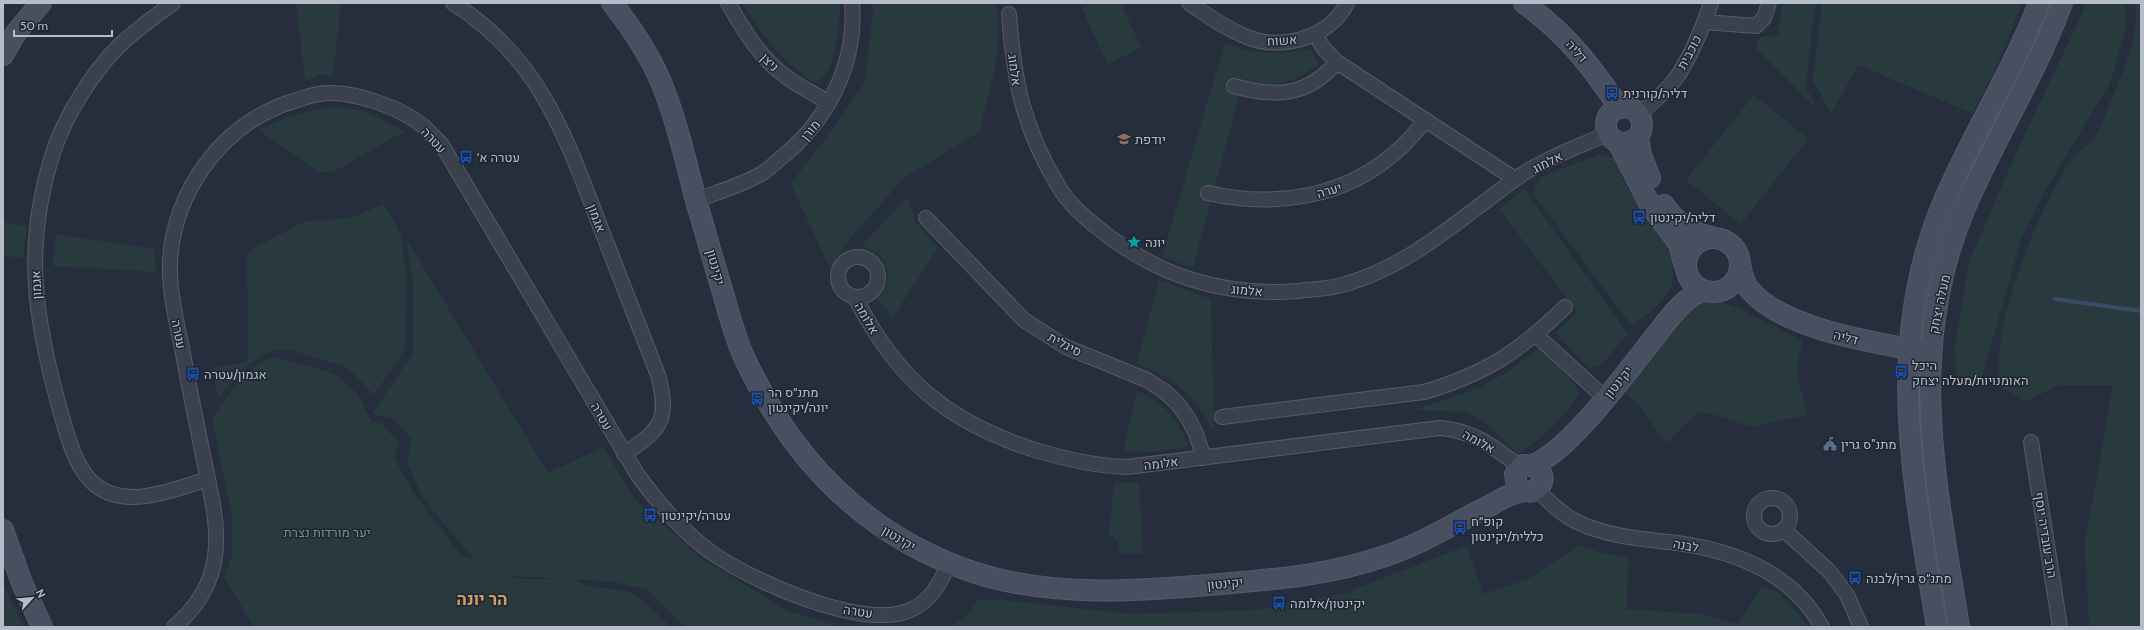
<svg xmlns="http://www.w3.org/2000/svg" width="2144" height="630" viewBox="0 0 2144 630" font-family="Cabin,Heebo,sans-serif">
<rect width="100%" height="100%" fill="#262e3d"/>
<path fill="#283a3e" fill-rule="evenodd" d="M296,3H341L333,75H320L305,81Z
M742,3H840C840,20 835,67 823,78C821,80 817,81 815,83C782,62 762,35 742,3Z
M873,3H994C1008,34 987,99 979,132L904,178L846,243L830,269L791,184L840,119L865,82L873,12Z
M1094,3H1121L1141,48L1107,64L1082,8Z
M1783,3H1816L1812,27L1806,87L1817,109L1756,48L1760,37L1778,35Z
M1822,3H2022L1995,71L1972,113L1858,65L1831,114L1813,80Z
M2087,3H2125L2126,29L2110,83L2046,189L2021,239L1982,377H1956L1955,346L1970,259L2019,147Z
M2134,3H2141V627H2089L2085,543L2113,385H2060L2026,401L2001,388C1987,336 2035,219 2063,173C2067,167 2072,159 2077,154C2084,147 2094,140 2098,132C2103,123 2106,111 2111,101C2122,74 2142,32 2134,3Z
M1225,42C1252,57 1280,54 1310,49L1319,63C1292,86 1277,86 1243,81L1193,268L1162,257Z
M1754,95L1808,139L1741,224L1686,180Z
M337,107L364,111L405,131L333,172H318L259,130C289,116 304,110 337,107Z
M1601,154L1615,159L1624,181L1673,257L1672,286L1658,306L1632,326L1534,195L1535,188L1541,177Z
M1524,189L1628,334L1600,366L1588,368L1556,333L1577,311L1499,209Z
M907,197L916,222L938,248L893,317L877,299L887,286L888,270L880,255L862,246Z
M384,204L401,234L407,281L405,349L374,395L347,367L290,350L271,351L250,363L218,398L212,368L248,362L247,256L252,249L304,222L353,217Z
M3,222L27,226L23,258L3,256Z
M56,234L154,249L156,272L53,266Z
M407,240L548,473L603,447L635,499L702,559L788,611L841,627H685L646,589L615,582L574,579C588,589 607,587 624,591C642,595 658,615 671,627H254L224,577L232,557V516L212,419L225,399L249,371L259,363L275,357L323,370L338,376L358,394L371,421L381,423L399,443L394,458L414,493L459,553L474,560L423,498L407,462L411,439L393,418L372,414L413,353V280ZM509,575L515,576L562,579H517Z
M1159,280L1211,299L1214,432C1193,391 1178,382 1137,363Z
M1714,299L1738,308L1803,341L1796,368L1807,415L1751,427L1713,414L1698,412L1666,443L1639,405L1619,388L1696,302Z
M1539,347L1575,384L1579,394C1562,422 1544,435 1518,454L1485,422L1466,412L1414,410L1479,388L1509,371Z
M1137,391C1166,403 1176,418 1189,446L1155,452L1123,451Z
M1139,482L1143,553L1120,554L1118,542L1109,533L1114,483Z
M1580,545L1599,552L1629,558L1626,609L1701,614L1738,624L1762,586L1780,593L1809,627H948L965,617L978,600H1005L1130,614L1254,610L1342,594L1466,546L1484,594L1526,580Z
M3,583L24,627H3Z"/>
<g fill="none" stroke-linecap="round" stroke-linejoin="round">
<path stroke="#3c4b65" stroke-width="4" d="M2055,299L2141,311"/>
<g stroke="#545c68" stroke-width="16">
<path id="street" d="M173,3C154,17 135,30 118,47C92,73 66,115 54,150C23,244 34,317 60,410C67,434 74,466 94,484C125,511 176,489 208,479
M453,3C540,58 565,135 600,226C619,276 639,325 658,375C670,419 661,430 624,454
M728,3C744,30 759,57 785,76C798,86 815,94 829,103
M1189,3C1207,15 1226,29 1247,37C1281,51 1330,38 1347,3
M1009,14C1014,81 1023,129 1059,187C1069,204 1083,216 1098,228C1157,276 1222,297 1298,291C1313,289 1331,289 1346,284C1413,264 1462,217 1517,178C1545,158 1578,147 1609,133
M1705,22L1756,26L1764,18L1769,3
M1315,34L1324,49L1337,62L1515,179
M1234,86C1276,98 1308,96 1337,62
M1638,115C1650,105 1662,95 1672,83C1687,66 1704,25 1711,3
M1208,193C1274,208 1345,198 1397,151C1408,142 1417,130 1426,120
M696,200C718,192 740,186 761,174C768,170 775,163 782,157C828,120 857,63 852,3
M926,218L1024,320L1066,347L1147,380L1164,391L1177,403L1188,418L1196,434L1204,458
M838 277a20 20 0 1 1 40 0a20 20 0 1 1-40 0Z
M855,297C896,378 946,421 1032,449C1064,459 1094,466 1127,467L1440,428C1475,431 1492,446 1520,467
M1536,335L1605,398
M1222,417L1424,392C1485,374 1519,352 1565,307
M2031,442L2060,627
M1537,489C1549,502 1561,514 1577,522C1609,537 1643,539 1677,543C1736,551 1793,574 1822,627
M1754 516a18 18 0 1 1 36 0a18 18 0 1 1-36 0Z
M1784,530L1829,571L1847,595L1861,627
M174,627C192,612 208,590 213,567C221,534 212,498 205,465C197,426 189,387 182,348C176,320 169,291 170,261C172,226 184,194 205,165C228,134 259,111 297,100C304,98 311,95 319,94C349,89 400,107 423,126C430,132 436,139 442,145L637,474C658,503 684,534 715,555C755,582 860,629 908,611C931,602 940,583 950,562"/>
</g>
<g stroke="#545c68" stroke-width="22">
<path id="secondary" d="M612,3C631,27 649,54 661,82C677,121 686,163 697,204C706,234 714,264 723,293C729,314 735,337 744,357C792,460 866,537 976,573C1055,598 1140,591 1221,584C1278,579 1330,575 1385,556C1424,543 1456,522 1493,504C1501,499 1514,492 1524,491C1531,490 1530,494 1536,489C1551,479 1538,464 1523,465L1515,474L1517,486L1524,491
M1524,3C1568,35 1589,64 1620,108
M3,55L15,34L41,3
M1606 125a18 18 0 1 1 36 0a18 18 0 1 1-36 0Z
M1638,136L1641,155L1650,178
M1618,142L1650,205L1679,244L1685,266
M1664,205C1675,222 1691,233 1712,237
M1686 265a27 27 0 1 1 54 0a27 27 0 1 1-54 0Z
M1740,264C1742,273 1743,283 1750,290C1783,329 1872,342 1920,351
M1532,465C1569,453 1631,366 1657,334C1667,321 1686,294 1704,291C1706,291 1710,292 1713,292
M3,530L22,583L42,627
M1937,627C1913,480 1883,342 1945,198C1974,132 2013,70 2039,3
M1959,627C1936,482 1905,350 1965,208C1995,138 2036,74 2062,3"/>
</g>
<use href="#street" stroke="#3a414d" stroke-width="14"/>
<use href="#secondary" stroke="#484f60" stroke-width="20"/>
</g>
<defs>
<g id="bus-bare" transform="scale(1.08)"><path d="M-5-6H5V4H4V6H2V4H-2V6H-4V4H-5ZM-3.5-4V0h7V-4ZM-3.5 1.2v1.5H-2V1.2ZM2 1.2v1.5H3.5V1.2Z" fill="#1a4fb4" stroke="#1e2632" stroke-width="2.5" paint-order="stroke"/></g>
<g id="school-bare" transform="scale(1.08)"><path d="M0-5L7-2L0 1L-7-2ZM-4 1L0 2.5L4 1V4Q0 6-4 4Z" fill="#8d6e63" stroke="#1e2632" stroke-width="2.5" paint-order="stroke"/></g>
<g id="sight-bare" transform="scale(1.08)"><path d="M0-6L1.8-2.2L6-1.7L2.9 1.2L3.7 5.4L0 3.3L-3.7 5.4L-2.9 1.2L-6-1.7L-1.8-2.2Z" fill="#0f9aa8" stroke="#1e2632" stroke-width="2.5" paint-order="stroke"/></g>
<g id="civic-bare" transform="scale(1.08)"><path d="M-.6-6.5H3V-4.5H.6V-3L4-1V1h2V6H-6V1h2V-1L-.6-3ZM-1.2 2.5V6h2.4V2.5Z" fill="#5c6f8a" stroke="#1e2632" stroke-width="2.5" paint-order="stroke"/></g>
</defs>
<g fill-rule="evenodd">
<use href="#bus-bare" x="1612" y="93"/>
<use href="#school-bare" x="1124" y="139"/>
<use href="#bus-bare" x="466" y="157"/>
<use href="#bus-bare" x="1639" y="217"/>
<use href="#sight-bare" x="1134" y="242"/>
<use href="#bus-bare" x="1901" y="372"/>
<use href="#bus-bare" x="193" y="374"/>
<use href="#bus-bare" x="757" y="399"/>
<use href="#civic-bare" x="1830" y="444"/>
<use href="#bus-bare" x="650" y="515"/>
<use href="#bus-bare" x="1460" y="528"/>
<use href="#bus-bare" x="1855" y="578"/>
<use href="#bus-bare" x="1279" y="603"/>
</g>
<g text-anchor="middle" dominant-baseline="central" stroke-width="3" stroke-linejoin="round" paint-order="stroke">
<g font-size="13" fill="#b6bcc8" stroke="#1e2632">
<text transform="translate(1282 40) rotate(-4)">אשוח</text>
<text transform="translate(1577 51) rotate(49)">דליה</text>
<text transform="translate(1689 52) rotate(-62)">כוכבית</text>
<text transform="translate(770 62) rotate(45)">ניצן</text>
<text transform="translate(1015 70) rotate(82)">אלמוג</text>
<text transform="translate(810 130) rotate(-51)">מורן</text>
<text transform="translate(434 140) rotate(47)">עטרה</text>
<text transform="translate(1547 162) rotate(-27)">אלמוג</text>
<text transform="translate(1329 190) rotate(-16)">יערה</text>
<text transform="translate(597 218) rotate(69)">אגמון</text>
<text transform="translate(716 267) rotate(74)">יקינטון</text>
<text transform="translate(36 285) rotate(-93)">אגמון</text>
<text transform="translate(1247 290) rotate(5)">אלמוג</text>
<text transform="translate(1939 304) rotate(-78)">מעלה יצחק</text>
<text transform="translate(867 318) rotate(60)">אלומה</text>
<text transform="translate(179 334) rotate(79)">עטרה</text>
<text transform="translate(1846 337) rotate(14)">דליה</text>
<text transform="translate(1065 344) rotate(28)">סיגלית</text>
<text transform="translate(1618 382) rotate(-51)">יקינטון</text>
<text transform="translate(602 416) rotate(60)">עטרה</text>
<text transform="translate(1479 441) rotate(28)">אלומה</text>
<text transform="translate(1161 463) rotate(-7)">אלומה</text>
<text transform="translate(2046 535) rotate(81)">הרב עובדיה יוסף</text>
<text transform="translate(899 538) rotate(30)">יקינטון</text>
<text transform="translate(1686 545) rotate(10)">לבנה</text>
<text transform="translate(1225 583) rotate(-5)">יקינטון</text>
<text transform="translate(858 611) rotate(9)">עטרה</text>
</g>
<g font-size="13" fill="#b6bcc8" stroke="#1e2632" text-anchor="start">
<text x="1623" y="93">דליה/קורנית</text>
<text x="1135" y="139">יודפת</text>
<text x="477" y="157">עטרה א׳</text>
<text x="1650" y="217">דליה/יקינטון</text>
<text x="1145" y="242">יונה</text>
<text x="1912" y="365">היכל<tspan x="1912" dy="15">האומנויות/מעלה יצחק</tspan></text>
<text x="204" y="374">אגמון/עטרה</text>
<text x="768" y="392">מתנ״ס הר<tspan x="768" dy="15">יונה/יקינטון</tspan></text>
<text x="1841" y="444">מתנ"ס גרין</text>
<text x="661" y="515">עטרה/יקינטון</text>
<text x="1471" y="521">קופ״ח<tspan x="1471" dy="15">כללית/יקינטון</tspan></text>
<text x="1866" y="578">מתנ״ס גרין/לבנה</text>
<text x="1290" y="603">יקינטון/אלומה</text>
</g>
<g font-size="13" fill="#6e987a" stroke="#1e2632">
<text x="327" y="532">יער מורדות נצרת</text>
</g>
<g font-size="17" font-weight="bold" fill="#cf9c6a" stroke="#1e2632">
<text x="482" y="599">הר יונה</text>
</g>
</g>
<rect width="2144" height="630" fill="none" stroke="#b6bcc8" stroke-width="8"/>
<g transform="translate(32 598) rotate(63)" stroke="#1e2632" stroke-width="3" paint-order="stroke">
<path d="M0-3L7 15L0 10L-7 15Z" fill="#b6bcc8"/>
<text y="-6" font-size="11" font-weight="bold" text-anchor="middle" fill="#b6bcc8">N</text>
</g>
<path d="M14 30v6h98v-6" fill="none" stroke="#b6bcc8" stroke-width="2"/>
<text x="20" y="30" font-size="12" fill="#b6bcc8" stroke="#1e2632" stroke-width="3" paint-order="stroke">50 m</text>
</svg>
